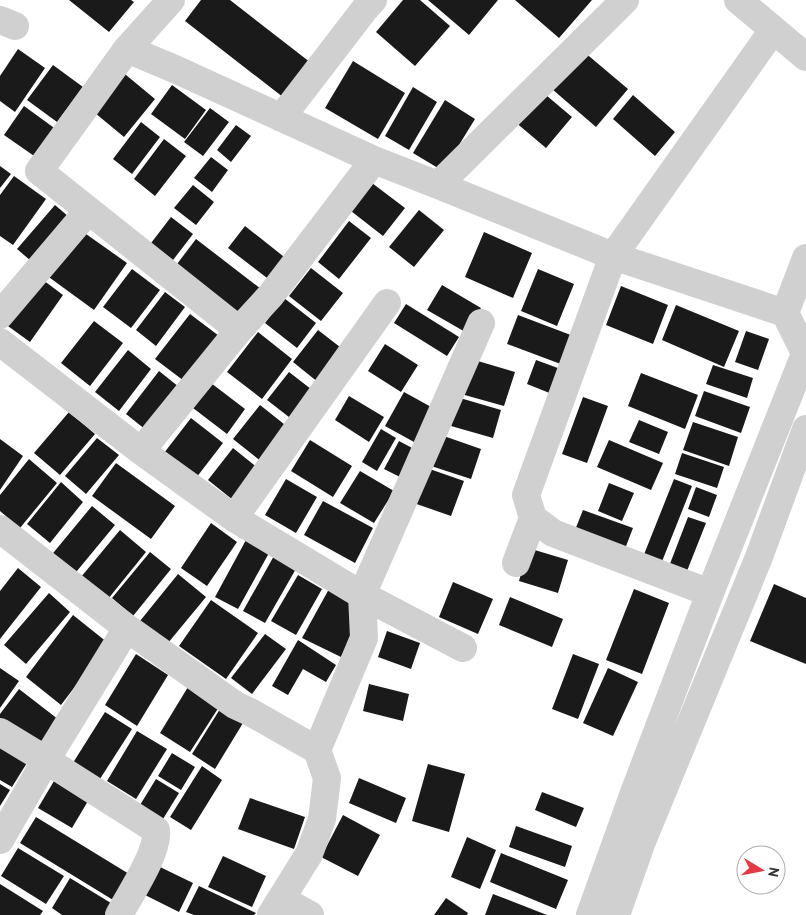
<svg xmlns="http://www.w3.org/2000/svg" width="806" height="915" viewBox="0 0 806 915" font-family="'PT Sans',sans-serif">
<rect width="100%" height="100%" fill="#fff"/>
<path fill="#1a1a1a" d="M69,0H131L134,2L109,32Z
M201,0H230L315,66L288,101L185,21Z
M403,0H420L450,26L415,66L376,32Z
M428,0H498L469,35Z
M515,0H592L559,38Z
M18,49L45,68L15,112L0,101V76Z
M583,51L628,89L596,127L552,89Z
M353,61L405,93L378,139L325,108Z
M53,65L83,87L57,122L27,100Z
M120,70L155,99L124,137L89,108Z
M172,85L206,110L185,139L151,114Z
M413,87L437,102L409,150L385,136Z
M540,90L572,117L546,148L514,121Z
M633,95L675,132L655,156L613,119Z
M445,100L475,119L443,171L413,153Z
M24,106L57,130L37,158L4,135Z
M210,108L229,122L203,156L184,142Z
M141,122L160,137L132,174L113,159Z
M236,125L251,136L231,162L217,150Z
M164,139L186,156L155,196L134,179Z
M211,157L228,170L212,192L194,178Z
M0,166L11,174L0,188Z
M14,176L46,199L13,245L0,236V195Z
M372,183L405,208L383,236L351,211Z
M193,185L214,202L196,225L174,208Z
M55,205L76,223L38,267L17,249Z
M419,210L444,230L414,267L389,247Z
M171,217L193,234L170,264L148,247Z
M349,221L371,238L339,279L318,262Z
M245,226L288,260L271,281L228,248Z
M79,229L127,263L94,310L46,275Z
M484,232L532,253L513,298L465,277Z
M196,239L261,289L238,318L174,268Z
M311,268L343,293L321,321L289,296Z
M132,269L160,290L131,328L103,307Z
M538,269L574,284L557,326L521,311Z
M35,274L63,295L30,342L1,321Z
M442,285L481,308L467,333L427,310Z
M621,286L668,305L653,344L606,325Z
M165,292L185,307L156,346L136,330Z
M284,298L316,323L297,348L265,323Z
M406,304L459,337L447,356L394,323Z
M676,305L739,331L724,367L662,340Z
M190,314L223,339L188,384L155,359Z
M518,315L576,337L566,366L507,344Z
M94,321L123,343L90,386L61,363Z
M318,330L349,354L324,387L293,362Z
M746,331L769,339L758,370L735,362Z
M258,332L292,359L262,399L227,372Z
M385,344L418,365L401,392L368,371Z
M128,350L151,369L119,411L95,392Z
M471,359L515,372L504,406L461,394Z
M536,360L566,371L557,396L527,384Z
M713,365L753,378L747,398L706,384Z
M159,371L179,387L146,430L126,414Z
M289,372L320,396L298,424L267,400Z
M641,373L698,395L685,429L628,406Z
M211,383L245,409L227,434L193,408Z
M704,391L750,407L741,433L695,416Z
M404,392L433,408L414,442L385,426Z
M349,396L384,417L369,442L335,420Z
M583,397L608,406L587,463L562,454Z
M460,398L501,410L493,438L451,426Z
M260,405L294,432L267,466L233,439Z
M69,412L95,434L60,475L34,453Z
M191,418L223,443L196,478L164,453Z
M639,420L668,432L659,454L629,442Z
M693,422L738,437L729,466L683,450Z
M381,429L396,438L377,471L362,462Z
M438,434L481,449L471,479L428,465Z
M97,438L119,455L86,494L65,476Z
M0,439L23,456L0,490Z
M310,440L352,466L333,497L291,471Z
M609,440L663,463L651,490L597,467Z
M399,441L416,450L402,478L384,469Z
M233,448L263,472L238,504L208,480Z
M682,453L724,467L717,488L675,474Z
M29,459L57,483L20,528L0,511V495Z
M116,463L175,506L151,539L92,496Z
M421,466L464,481L451,516L408,501Z
M360,471L394,491L374,523L340,503Z
M286,479L317,497L296,533L265,515Z
M674,479L692,486L659,569L641,562Z
M61,482L83,502L50,543L27,524Z
M609,483L634,493L622,521L598,511Z
M696,487L717,495L709,517L688,509Z
M323,501L373,528L355,563L304,535Z
M92,506L115,525L72,577L49,558Z
M583,510L633,528L623,554L573,535Z
M688,517L706,523L685,576L668,569Z
M211,523L237,542L207,586L181,568Z
M120,530L146,552L108,599L81,577Z
M246,540L269,553L238,609L215,597Z
M528,548L568,560L558,593L519,581Z
M150,552L171,569L133,616L112,598Z
M275,554L297,567L265,623L243,611Z
M18,568L41,587L0,639V591Z
M178,574L206,597L168,643L140,621Z
M298,575L322,589L296,635L271,621Z
M453,582L493,599L478,634L439,617Z
M774,584L806,598V664L750,641Z
M329,589L349,599L353,637L341,657L302,638Z
M634,589L669,603L642,674L606,660Z
M49,593L70,612L26,664L4,645Z
M510,597L563,619L552,647L499,625Z
M211,600L258,633L226,679L179,646Z
M73,615L108,643L61,705L26,677Z
M387,631L420,643L411,669L378,657Z
M265,634L286,649L252,694L231,678Z
M298,640L336,665L326,682L303,669L288,695L272,686Z
M136,654L168,675L137,726L105,705Z
M573,654L599,664L578,719L552,709Z
M0,668L19,681L0,708Z
M608,668L638,682L613,736L583,723Z
M369,684L409,694L403,721L363,711Z
M188,687L219,707L190,752L160,733Z
M19,689L63,723L42,751L0,718V714Z
M220,709L243,723L215,769L192,754Z
M105,712L132,729L98,782L71,766Z
M137,731L167,749L136,799L107,781Z
M0,739L30,758L12,787L0,780Z
M172,753L195,767L181,790L158,776Z
M428,764L465,774L449,832L412,821Z
M202,766L222,780L191,830L170,817Z
M359,778L406,798L396,823L349,803Z
M156,779L179,793L163,819L140,805Z
M54,781L88,801L72,828L38,808Z
M0,784L10,790L0,806Z
M542,792L584,808L576,827L535,810Z
M250,798L305,817L294,849L238,829Z
M343,815L380,835L358,876L321,857Z
M36,817L134,877L118,903L20,843Z
M516,826L572,846L565,867L509,847Z
M467,837L496,850L480,889L451,877Z
M18,848L64,876L46,904L1,876Z
M501,853L568,880L556,909L490,882Z
M223,856L266,876L252,907L208,887Z
M158,866L193,883L179,912L145,895Z
M70,878L119,908L115,915H62L52,908Z
M0,884L43,911L40,915H0Z
M199,886L256,913L254,915H194L186,912Z
M493,894L547,915H485Z
M446,898L468,913L467,915H434Z"/>
<g fill="none" stroke-linecap="round" stroke-linejoin="round">
<path stroke="#d0d0d0" stroke-width="28" d="M171,0L127,49L39,171L239,330
M738,0L806,57
M0,20L15,26
M127,49L177,70L374,160L438,185L613,256L785,313
M281,118L364,10L373,0
M438,185L625,0
M806,258L785,313L806,355
M0,315L88,211
M0,342L141,451L234,518L362,595L364,638L317,750L250,712L235,705L127,628L0,529
M141,451L239,330L271,295L374,160
M234,518L387,303
M516,563L533,518
M710,593L553,533L533,518L526,495L613,256L773,30
M463,648L362,595L481,323
M0,732L46,760L156,830C159,852 130,894 119,915
M0,840L46,760L127,628
M281,899L310,915
M271,915L309,854L322,819L327,778L317,750
M590,915L635,790L710,593L805,354
M616,915L641,844L759,557L806,429"/>
</g>
<g transform="translate(761 870) rotate(100)"><circle r="24" fill="#ffffff" stroke="#adadad"/>
<path d="M0-4L9 19L0 12L-9 19Z" fill="#e63946"/>
<text y="-8" font-size="14" font-weight="bold" text-anchor="middle" fill="#333333">N</text>
</g>
</svg>
